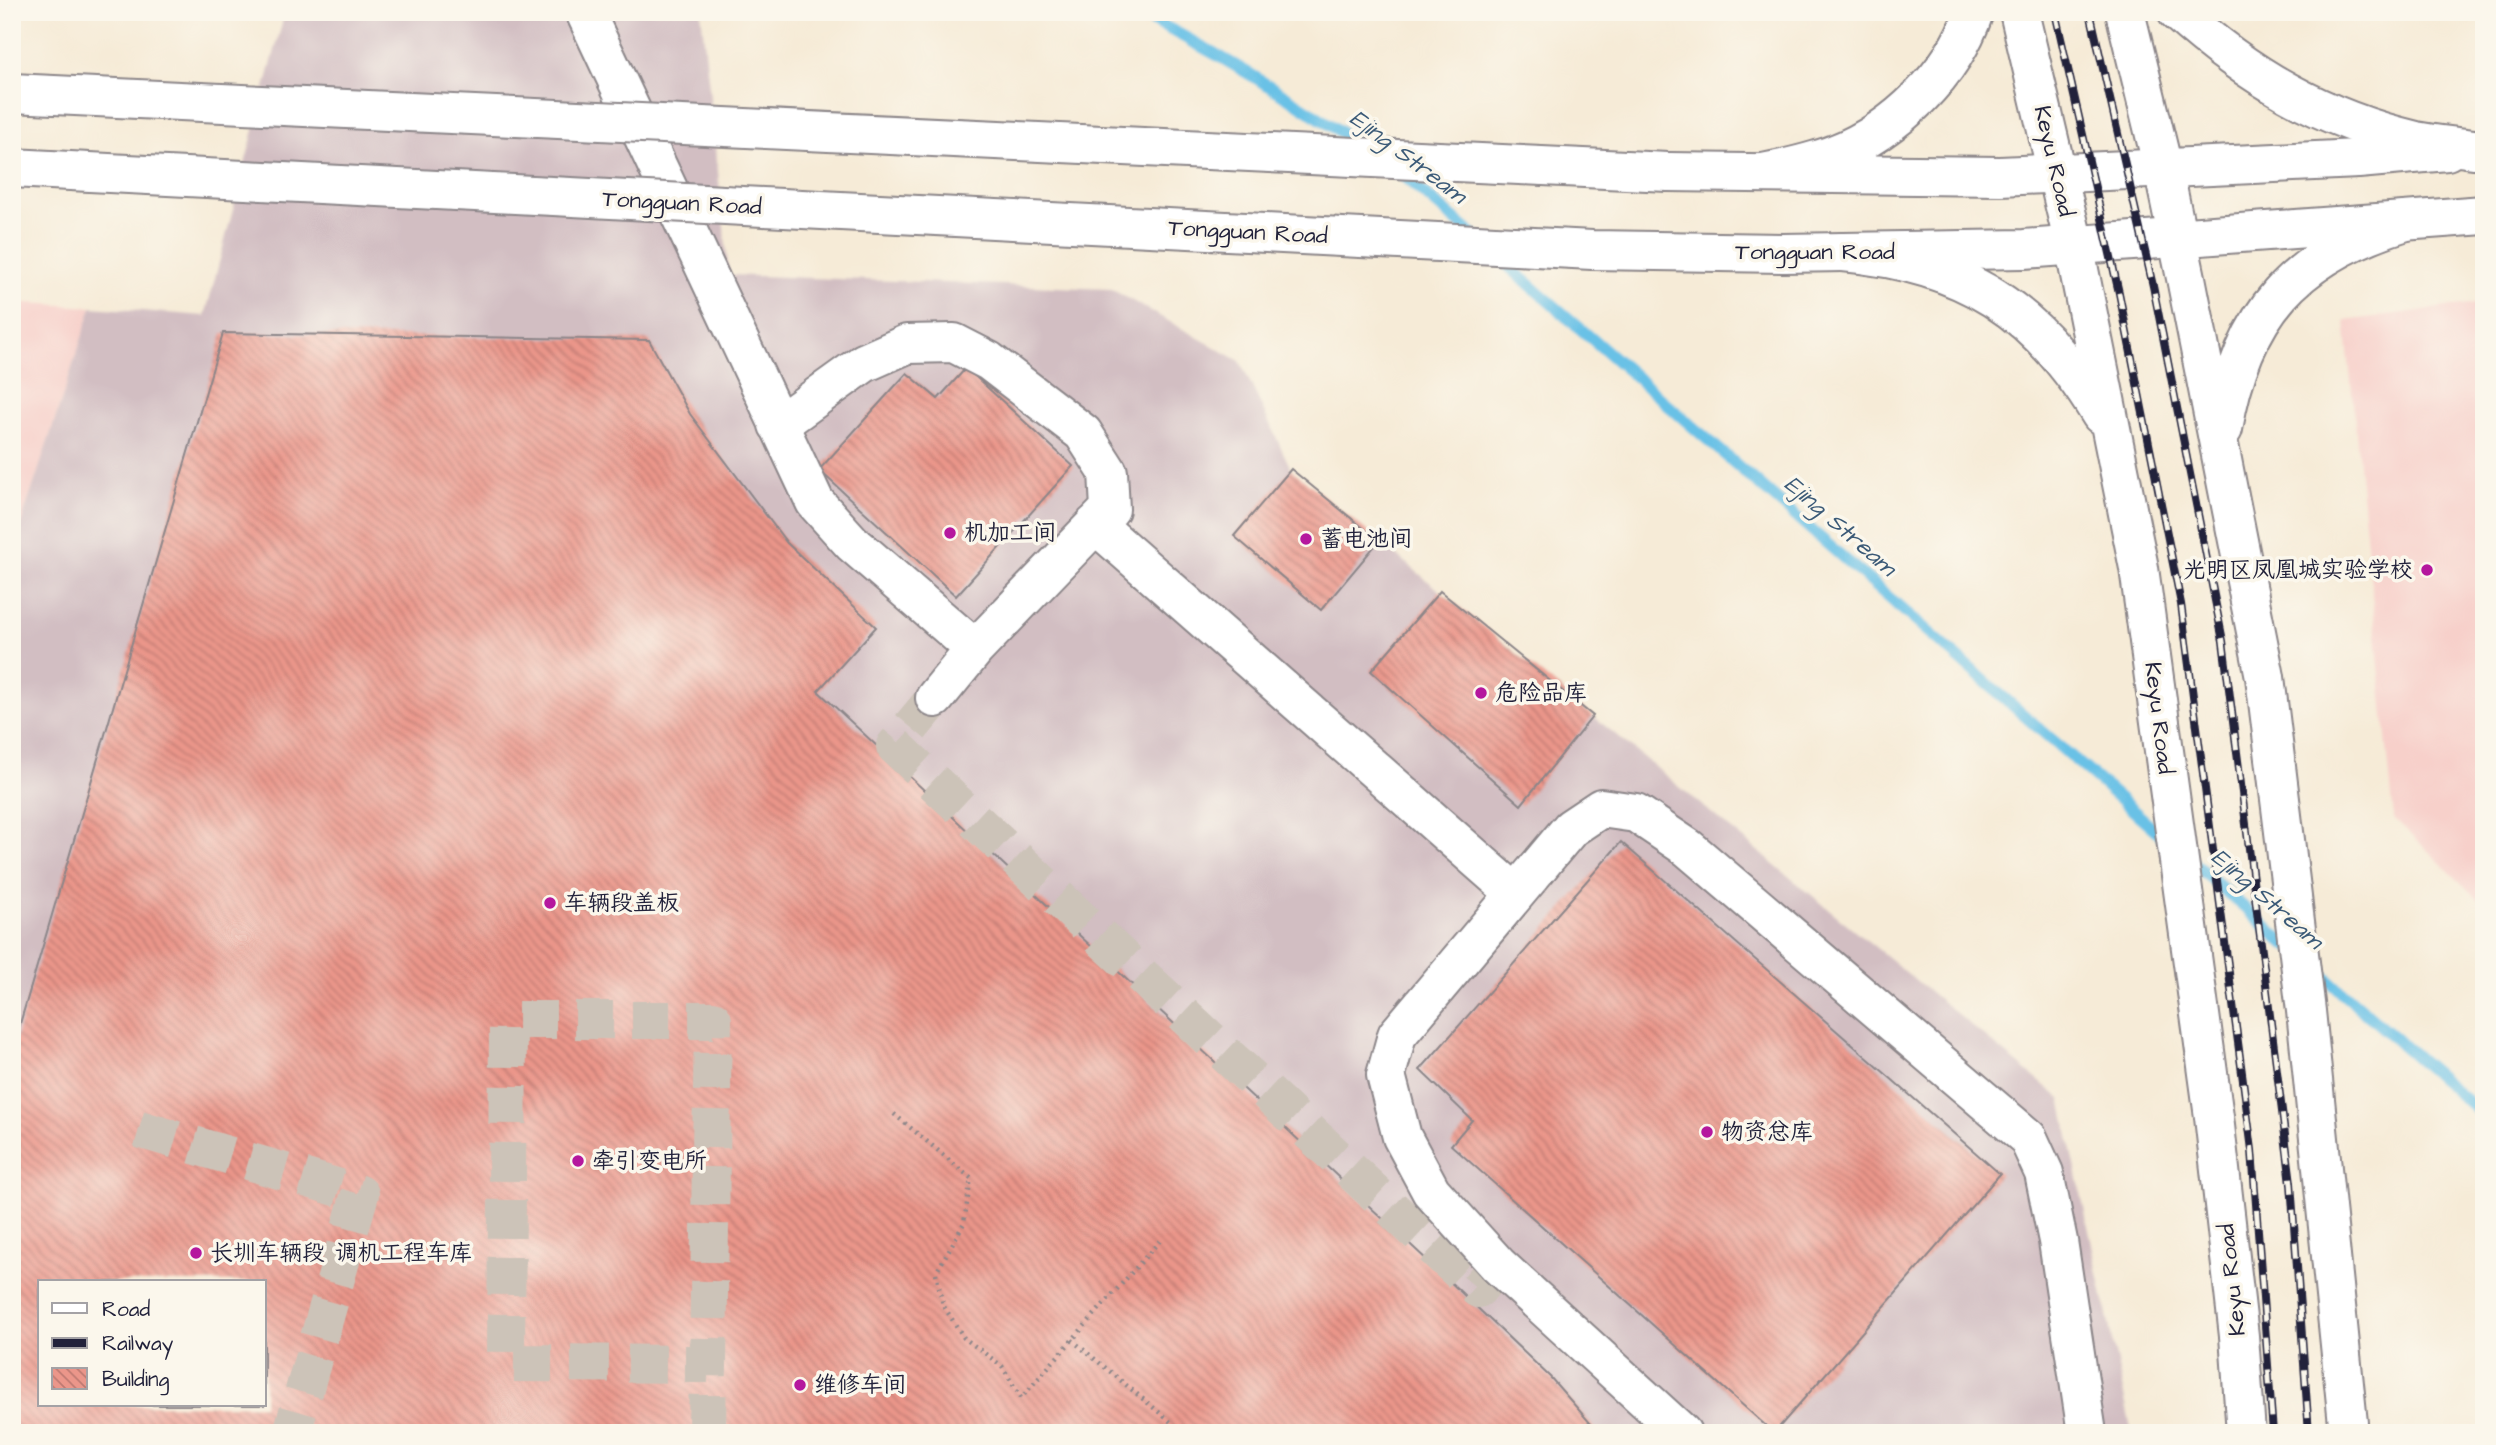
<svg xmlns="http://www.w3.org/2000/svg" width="2496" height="1445" viewBox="0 0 2496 1445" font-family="'Architects Daughter','LXGW WenKai TC',sans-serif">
<defs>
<pattern id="building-back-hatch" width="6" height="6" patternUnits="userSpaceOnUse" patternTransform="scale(1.75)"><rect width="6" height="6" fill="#eb968a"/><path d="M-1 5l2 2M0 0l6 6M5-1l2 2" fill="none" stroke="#be7a72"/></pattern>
</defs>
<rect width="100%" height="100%" fill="#fbf7ec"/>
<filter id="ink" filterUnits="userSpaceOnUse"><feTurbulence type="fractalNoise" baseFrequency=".0143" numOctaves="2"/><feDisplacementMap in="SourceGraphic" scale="14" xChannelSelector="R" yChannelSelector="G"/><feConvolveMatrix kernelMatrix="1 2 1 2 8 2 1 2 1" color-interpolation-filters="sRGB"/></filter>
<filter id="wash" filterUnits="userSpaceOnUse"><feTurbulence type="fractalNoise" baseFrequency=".00686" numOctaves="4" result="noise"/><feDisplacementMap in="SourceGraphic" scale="28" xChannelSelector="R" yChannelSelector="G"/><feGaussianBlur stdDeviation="1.57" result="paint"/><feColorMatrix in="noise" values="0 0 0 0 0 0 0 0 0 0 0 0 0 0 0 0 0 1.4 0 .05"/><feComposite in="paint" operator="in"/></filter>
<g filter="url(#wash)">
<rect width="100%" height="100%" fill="#f6ebd7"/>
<path fill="#f7d0ca" d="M12,302L92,307L12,551Z
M2484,302V905L2394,818L2345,321Z"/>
<path fill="#d2bec2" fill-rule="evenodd" d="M285,12H701L729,275L1111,289L1240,361L1291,469L2061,1099L2132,1433H12V551L92,307L205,316ZM40,1282H264V1405H40Z"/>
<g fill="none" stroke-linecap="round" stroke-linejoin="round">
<path stroke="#69c1e6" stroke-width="12" d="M1136,12C1215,51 1289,96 1361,146
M1396,170L1473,235
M1497,256L2167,840
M2189,859L2288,946
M2310,964L2484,1116"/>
</g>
<g id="blocks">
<path fill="url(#building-back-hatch)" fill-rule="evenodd" d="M223,333L649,340L690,414L787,543L876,627L818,691L1444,1276L1550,1377L1599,1433H12V1051ZM40,1282H264V1405H40Z
M966,368L1073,466L956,596L819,470L907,373L938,399Z
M1291,469L1379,541L1321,610L1234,536Z
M1440,591L1593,716L1521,805L1371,671Z
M1621,842L2000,1174L1774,1433L1451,1145L1472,1120L1420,1070Z"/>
</g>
</g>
<g filter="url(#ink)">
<use href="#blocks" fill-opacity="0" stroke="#8c8689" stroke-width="2"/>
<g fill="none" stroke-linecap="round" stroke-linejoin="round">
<path stroke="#ccc3b8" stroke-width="38" stroke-dasharray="38 19" stroke-linecap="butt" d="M935,698L895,746L1478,1289L1498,1265
M139,1129L360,1194L292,1433
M707,1433L713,1020H508L506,1363L708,1364"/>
<g stroke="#8c8689" stroke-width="42">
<path id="minor" d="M585,12L815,502L852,543L975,649L1110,509L1108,472L1083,433L989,361L954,343L907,344L864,363L778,425
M1668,172L2000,176L2358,159L2447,151
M1783,253L2024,249L2484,215
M1095,524L1515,893
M935,698L975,649
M1682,1433L1498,1265L1431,1191L1402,1137L1386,1075L1397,1035L1571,828L1601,808L1636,813L1688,848L2028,1138L2044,1173L2058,1241L2087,1433"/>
</g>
<g stroke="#8c8689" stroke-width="42">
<path id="major" d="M2019,12L2074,245L2139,568L2214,1117L2239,1336L2246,1433
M2125,12L2163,168L2186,278L2265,677L2306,1011L2349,1433
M2177,12C2248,76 2322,119 2416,141C2435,145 2455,146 2474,149
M1763,173C1788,168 1812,163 1835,154C1896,130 1953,74 1974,12
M1843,252C1965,263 2038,310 2101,415
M2223,429C2242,313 2295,255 2406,221"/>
</g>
<path stroke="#8c8689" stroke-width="4.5" stroke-dasharray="2 5" stroke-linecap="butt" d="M894,1114L971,1178L964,1223L936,1273L943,1305L964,1338L1002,1366L1021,1398L1163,1237
M1072,1340L1184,1433"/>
<use href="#minor" stroke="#fff" stroke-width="38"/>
<use href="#major" stroke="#fff" stroke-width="38"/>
<g stroke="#22223b" stroke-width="8">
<path id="rail" d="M2055,12L2119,293L2181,604L2252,1150L2273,1433
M2090,12L2153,286L2223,641L2291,1183L2309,1433"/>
</g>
<use href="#rail" stroke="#fbf7ec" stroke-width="5" stroke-dasharray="16" stroke-linecap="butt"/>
<g stroke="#8c8689" stroke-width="42" stroke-linecap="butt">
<path id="minor-bridge" d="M12,93L1668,172
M12,168L1592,250L1783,253"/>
</g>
<use href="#minor-bridge" stroke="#fff" stroke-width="38"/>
</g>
</g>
<g fill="#b5179e" stroke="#fbf7ec" stroke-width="2.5">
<circle cx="950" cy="533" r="7"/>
<circle cx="1306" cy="539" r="7"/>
<circle cx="2427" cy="570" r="7"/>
<circle cx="1481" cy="693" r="7"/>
<circle cx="550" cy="903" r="7"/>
<circle cx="1707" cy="1132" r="7"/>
<circle cx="578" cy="1161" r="7"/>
<circle cx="196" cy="1253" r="7"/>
<circle cx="800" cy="1385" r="7"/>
</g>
<g text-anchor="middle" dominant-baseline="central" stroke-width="7" stroke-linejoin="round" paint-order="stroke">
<g font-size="23" fill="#22223b" stroke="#fbf7ec">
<text transform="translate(2054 161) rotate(77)">Keyu Road</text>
<text transform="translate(682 203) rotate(3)">Tongguan Road</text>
<text transform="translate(1248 232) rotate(3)">Tongguan Road</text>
<text x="1815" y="252">Tongguan Road</text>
<text transform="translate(2159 718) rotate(83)">Keyu Road</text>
<text transform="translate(2232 1280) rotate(-96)">Keyu Road</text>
</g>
<g font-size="23" fill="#22223b" stroke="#fbf7ec" text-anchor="start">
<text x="964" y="533">机加工间</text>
<text x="1320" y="539">蓄电池间</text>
<text x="2413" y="570" text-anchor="end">光明区凤凰城实验学校</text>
<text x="1495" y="693">危险品库</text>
<text x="564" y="903">车辆段盖板</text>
<text x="1721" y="1132">物资总库</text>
<text x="592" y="1161">牵引变电所</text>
<text x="210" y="1253">长圳车辆段 调机工程车库</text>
<text x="814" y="1385">维修车间</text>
</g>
<g font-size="24" font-style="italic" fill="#3b5a77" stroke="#fbf7ec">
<text transform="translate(1408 157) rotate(37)">Ejing Stream</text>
<text transform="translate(1840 526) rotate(41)">Ejing Stream</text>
<text transform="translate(2267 899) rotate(41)">Ejing Stream</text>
</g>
</g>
<rect width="2496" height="1445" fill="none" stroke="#fbf7ec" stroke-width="42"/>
<rect x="38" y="1280" width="228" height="126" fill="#fbf7ec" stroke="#a4a2a5" stroke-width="2"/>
<rect x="52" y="1303" width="35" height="10" fill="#ffffff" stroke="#a4a2a5" stroke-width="2"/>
<text x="102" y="1316" font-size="21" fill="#22223b">Road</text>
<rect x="52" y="1338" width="35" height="10" fill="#22223b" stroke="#a4a2a5" stroke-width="2"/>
<text x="102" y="1350" font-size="21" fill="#22223b">Railway</text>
<rect x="52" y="1368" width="35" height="21" fill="url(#building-back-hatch)" stroke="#a4a2a5" stroke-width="2"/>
<text x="102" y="1386" font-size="21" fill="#22223b">Building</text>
</svg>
